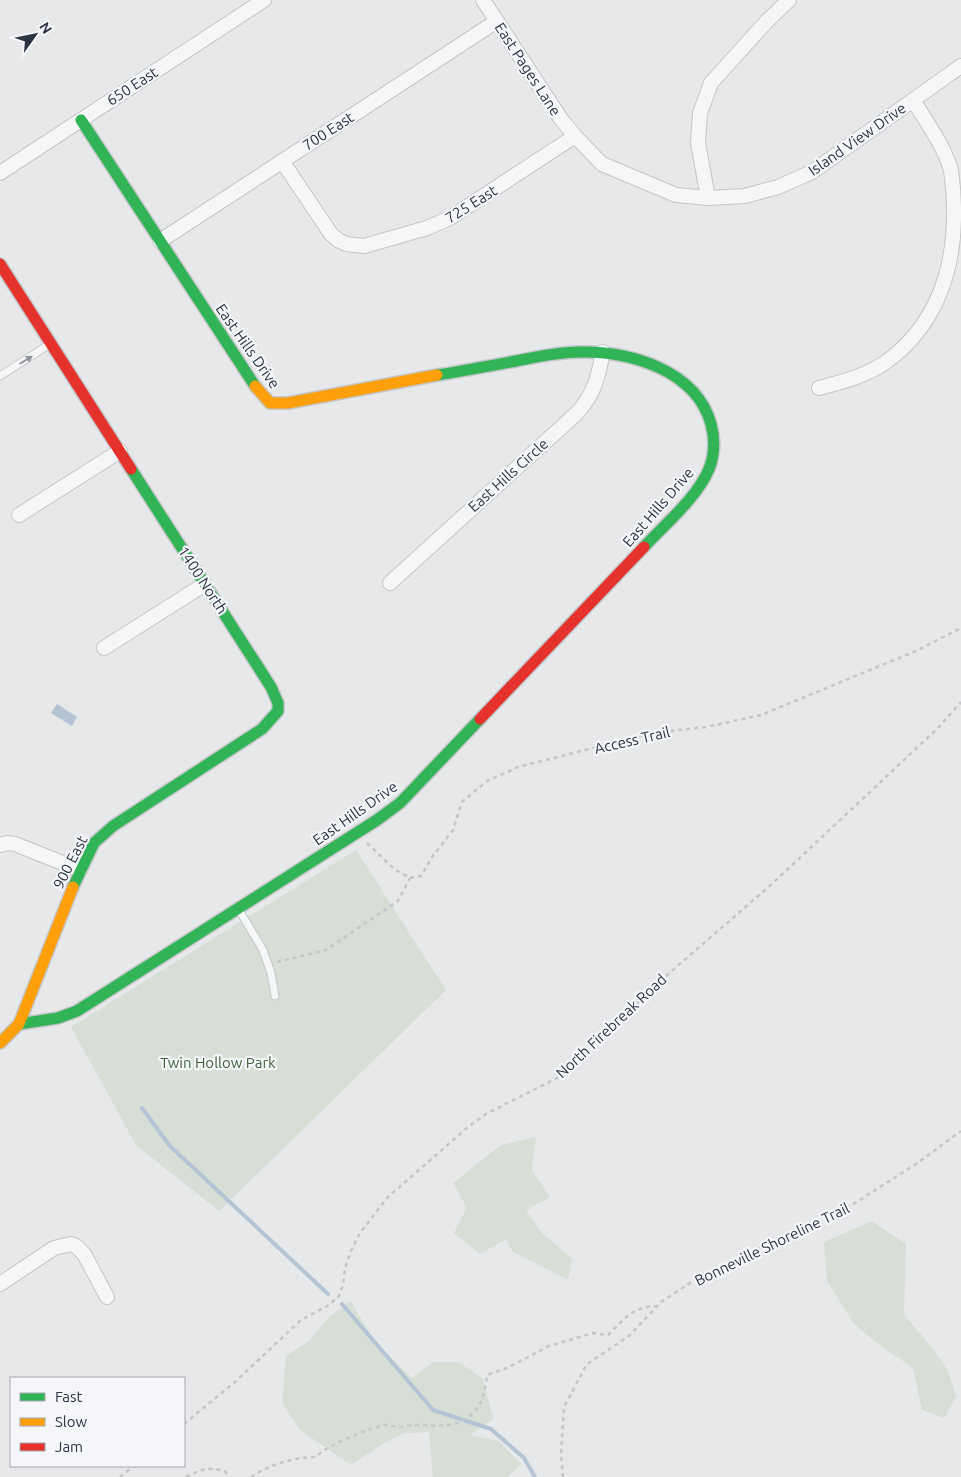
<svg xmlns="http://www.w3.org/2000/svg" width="961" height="1477" viewBox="0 0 961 1477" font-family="Ubuntu,sans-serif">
<rect width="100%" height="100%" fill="#e6e8ea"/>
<path fill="#d6ded6" d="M356,850L446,990L219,1211L136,1145L71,1027Z
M536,1137L532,1170L550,1197L526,1210L540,1231L572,1259L568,1280L513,1252L506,1239L480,1254L454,1233L467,1208L453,1183L501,1145Z
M872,1221L906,1244L904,1315L930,1345L948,1371L956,1396L944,1418L922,1410L913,1368L881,1346L854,1324L827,1281L824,1242Z
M351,1301L373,1340L412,1378L433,1362H458L483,1379L493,1419L470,1435L499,1441L521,1464L508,1477H433L429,1432L405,1433L386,1442L351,1465L300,1430L282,1403L286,1356L309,1341L330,1316Z"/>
<path fill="#b4c4d5" d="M57,704L77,717L72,726L51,713Z"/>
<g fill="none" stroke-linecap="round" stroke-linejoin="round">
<path stroke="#b4c4d5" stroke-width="4" d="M142,1108L169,1145L328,1294
M342,1304L433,1410L491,1429L524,1458L535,1477"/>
<g stroke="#c4c6c8" stroke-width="9">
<path id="lane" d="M0,376L50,344
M239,910L263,950L271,973L275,996"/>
</g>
<g stroke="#c4c6c8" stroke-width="16">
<path id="street" d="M483,0L561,119L575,136L602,164L676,195L708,198L745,196L778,187L812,172L961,66
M282,161L331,234L338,240L346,244L364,246L427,228L450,218L575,136
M0,173L264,0
M708,198L698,143L700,113L711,83L767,21L789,0
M160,241L497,21
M819,388C842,382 866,376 886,362C948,317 961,244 951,170C943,144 927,123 913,100
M19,515L120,451
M390,583L577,413C595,393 598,377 603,352
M104,648L205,584
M0,845L7,843L15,844L80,870
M0,1284L54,1248L71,1244L76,1246L84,1254L107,1297"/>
</g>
<g stroke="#c4c6c8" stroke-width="14">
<path id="fast" d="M81,120L255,386
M437,375C463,371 489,366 516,361C537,357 557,352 579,352C630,351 696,370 711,424C715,439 715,454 709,469C697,498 665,524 644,547
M73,887L94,843L113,826L262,729L278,711V703L271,687L131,469
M19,1024L58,1018L77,1011L377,820L400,803L480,719"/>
</g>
<g stroke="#c4c6c8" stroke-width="14">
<path id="slow" d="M255,386L270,403H288L437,375
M0,1043L19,1024L73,887"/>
</g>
<g stroke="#c4c6c8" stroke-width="14">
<path id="jam" d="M0,264L131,469
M480,719L644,547"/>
</g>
<path stroke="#c5c6ca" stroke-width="2.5" stroke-dasharray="4 4" stroke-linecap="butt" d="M367,843L394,869L410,878L421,876L432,857L453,830L462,802L487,781L518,767L652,733L706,727L761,715L916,651L961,628
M277,962L326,950L398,901L410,878
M184,1424L235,1382L301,1320L329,1305L339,1296L343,1285L345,1268L351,1251L360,1233L387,1198L468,1127L486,1114L557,1078L575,1064L658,983L773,883L938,728L961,702
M120,1477L134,1466
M186,1477C200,1469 210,1467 225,1471L229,1477
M251,1477C271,1464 292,1458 316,1457C327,1445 368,1429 384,1425C389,1424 394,1427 399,1427C404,1427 409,1425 414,1425C427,1425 440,1427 453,1424C478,1418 485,1398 487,1375L507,1368L549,1346L593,1333L608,1335C625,1319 631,1307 657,1306
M563,1477L561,1454L564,1407L587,1364L629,1336L661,1302L704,1274L852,1205L916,1164L961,1131"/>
<use href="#lane" stroke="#f5f6f7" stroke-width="7"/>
<use href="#street" stroke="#f5f6f7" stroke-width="14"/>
<use href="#fast" stroke="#30b455" stroke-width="11"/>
<use href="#slow" stroke="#ff9f0a" stroke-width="11"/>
<use href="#jam" stroke="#e5322d" stroke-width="11"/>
</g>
<defs><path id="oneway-solid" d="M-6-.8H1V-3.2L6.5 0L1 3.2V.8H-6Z" transform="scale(1.25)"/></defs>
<use fill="#90959e" href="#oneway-solid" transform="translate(26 360) rotate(-32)"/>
<g text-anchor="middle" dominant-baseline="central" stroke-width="4.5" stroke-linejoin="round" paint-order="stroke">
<g font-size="15" fill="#2b3445" stroke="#f4f6f9">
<text transform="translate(528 69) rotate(57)">East Pages Lane</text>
<text transform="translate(132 86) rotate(-33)">650 East</text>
<text transform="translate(328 131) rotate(-33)">700 East</text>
<text transform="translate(857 139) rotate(-35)">Island View Drive</text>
<text transform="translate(471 204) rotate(-32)">725 East</text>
<text transform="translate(248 346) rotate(55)">East Hills Drive</text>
<text transform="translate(508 475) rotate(-42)">East Hills Circle</text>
<text transform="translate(658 507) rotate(-49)">East Hills Drive</text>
<text transform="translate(203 580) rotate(57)">1400 North</text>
<text transform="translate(632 740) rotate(-13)">Access Trail</text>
<text transform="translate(355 813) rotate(-35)">East Hills Drive</text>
<text transform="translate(70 862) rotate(-63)">900 East</text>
<text transform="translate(611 1026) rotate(-43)">North Firebreak Road</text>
<text transform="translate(772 1244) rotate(-26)">Bonneville Shoreline Trail</text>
</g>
<g font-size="15" fill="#3f6138" stroke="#f4f6f9">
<text x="218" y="1062">Twin Hollow Park</text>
</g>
</g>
<rect x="10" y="1377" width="175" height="90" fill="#f4f6f9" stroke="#a4a8b1"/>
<rect x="20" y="1393" width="25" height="8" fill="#30b455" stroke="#a4a8b1"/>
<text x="55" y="1402" font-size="15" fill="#2b3445">Fast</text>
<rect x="20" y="1418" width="25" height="8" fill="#ff9f0a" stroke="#a4a8b1"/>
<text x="55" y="1427" font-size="15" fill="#2b3445">Slow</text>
<rect x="20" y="1443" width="25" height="8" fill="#e5322d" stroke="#a4a8b1"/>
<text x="55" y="1452" font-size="15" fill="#2b3445">Jam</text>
<g transform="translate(35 35) rotate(57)" stroke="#f4f6f9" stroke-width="4" paint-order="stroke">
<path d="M0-4L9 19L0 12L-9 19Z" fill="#2b3445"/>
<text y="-8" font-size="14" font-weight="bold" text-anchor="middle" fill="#2b3445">N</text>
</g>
</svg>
